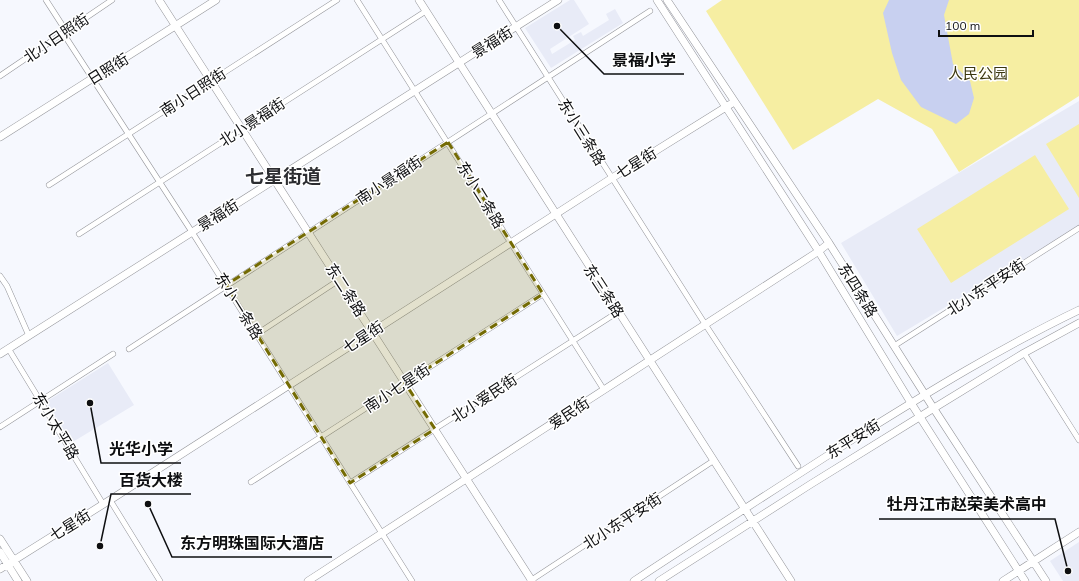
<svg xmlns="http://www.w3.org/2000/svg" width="1079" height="581" viewBox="0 0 1079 581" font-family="Mulish,'Noto Sans SC',sans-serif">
<rect width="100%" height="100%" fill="#f6f8fe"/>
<path fill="#e8ebf7" d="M570,0H574L589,24L550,49L552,54L575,40L573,36L581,32L583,36L609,20L606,14L615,9L623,23L551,68L525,28Z
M1079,101V227L897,336L841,243Z
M108,363L134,405L71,443L46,402Z
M1079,542V581H1063L1050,561Z"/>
<path fill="#f6eea2" d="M722,0H1079V96L959,172L932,129L878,99L793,150L706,11Z
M1079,124V198L1046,144Z
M1035,155L1069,209L951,283L917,229Z"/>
<path fill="#c8d0f0" d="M889,0H949L944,15L953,64L970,81L974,98L969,114L956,124L921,107L901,80L892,53L883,13Z"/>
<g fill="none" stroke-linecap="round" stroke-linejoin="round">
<g stroke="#94959a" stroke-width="6">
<path id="street" d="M46,0L66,31
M357,0L604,390
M499,0L705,324L798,466
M63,33L192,232L412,581
M0,76L112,0
M49,185L337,0
M79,234L426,11
M0,276L7,286L29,336
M257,334L339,280
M894,346L1079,228
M8,348L103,504
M129,349L650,11
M1024,353L1079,440
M0,427L113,354
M251,482L543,294
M350,483L618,312
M110,500L160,581
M530,581L713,461"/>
</g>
<g stroke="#94959a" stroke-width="8">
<path id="secondary" d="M159,0L532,581
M419,0L791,581
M657,0L816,247L911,403L1025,581
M667,0L829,243L934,409L1046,581
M0,137L216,0
M0,354L558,0
M0,539L27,581
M0,552L18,581
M0,569L110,500L612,178L734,102
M308,581L819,251L829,243
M634,581C708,532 783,484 858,436C930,391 1002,347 1079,310
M659,581L811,484L921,416L1024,353L1079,323
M1003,581L1079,532"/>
</g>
<use href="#street" stroke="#fff" stroke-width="5"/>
<use href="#secondary" stroke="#fff" stroke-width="7"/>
</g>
<path fill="#746b04" fill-opacity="0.2" stroke="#746b04" stroke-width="3" stroke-dasharray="8 5" stroke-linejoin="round" d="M448,142L543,294L405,383L435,429L350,483L226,285Z"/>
<g text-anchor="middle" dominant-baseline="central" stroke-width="3" stroke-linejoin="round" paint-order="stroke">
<g font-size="15" fill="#0e0f11" stroke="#fff">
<text transform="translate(56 38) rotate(-34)">北小日照街</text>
<text transform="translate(492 42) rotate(-32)">景福街</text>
<text transform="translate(108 69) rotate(-32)">日照街</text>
<text transform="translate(193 92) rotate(-33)">南小日照街</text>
<text transform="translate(252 122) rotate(-33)">北小景福街</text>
<text transform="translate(582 132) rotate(58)">东小三条路</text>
<text transform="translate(636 163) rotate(-32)">七星街</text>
<text transform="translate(389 180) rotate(-33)">南小景福街</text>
<text transform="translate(481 195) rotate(58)">东小二条路</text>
<text transform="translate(218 215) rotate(-32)">景福街</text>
<text transform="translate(986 287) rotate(-33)">北小东平安街</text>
<text transform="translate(346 290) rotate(57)">东二条路</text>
<text transform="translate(858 290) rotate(58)">东四条路</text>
<text transform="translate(604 291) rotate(57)">东三条路</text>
<text transform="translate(239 306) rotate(58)">东小一条路</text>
<text transform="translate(363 337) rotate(-33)">七星街</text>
<text transform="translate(397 388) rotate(-33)">南小七星街</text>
<text transform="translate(484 398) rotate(-33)">北小爱民街</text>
<text transform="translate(569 413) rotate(-33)">爱民街</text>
<text transform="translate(56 426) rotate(59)">东小太平路</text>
<text transform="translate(853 439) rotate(-32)">东平安街</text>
<text transform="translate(622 521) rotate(-33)">北小东平安街</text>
<text transform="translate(70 525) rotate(-32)">七星街</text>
</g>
<g font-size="15" fill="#3b370f" stroke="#fff">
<text x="978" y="73">人民公园</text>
</g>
<g font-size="19" font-weight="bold" fill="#2c2d31" stroke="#fff">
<text x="283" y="176">七星街道</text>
</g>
</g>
<path fill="none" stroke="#0e0f11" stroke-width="1.5" d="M557 26L604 74H684M90 403L101 463H181M100 546L111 494H191M1068 571L1055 519H879M148 504L172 557H332"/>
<g fill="#0e0f11" stroke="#fff" stroke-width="1.5">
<circle cx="557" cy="26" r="4"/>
<circle cx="90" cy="403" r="4"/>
<circle cx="100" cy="546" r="4"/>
<circle cx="1068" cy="571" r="4"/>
<circle cx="148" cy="504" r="4"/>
</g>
<g font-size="16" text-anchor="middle" font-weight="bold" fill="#0e0f11" stroke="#fff" stroke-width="3" stroke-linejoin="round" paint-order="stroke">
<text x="644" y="66">景福小学</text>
<text x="141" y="455">光华小学</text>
<text x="151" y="486">百货大楼</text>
<text x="967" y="510">牡丹江市赵荣美术高中</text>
<text x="252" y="549">东方明珠国际大酒店</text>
</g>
<path d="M939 30v6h94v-6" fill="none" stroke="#0e0f11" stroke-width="2"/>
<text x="945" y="30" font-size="12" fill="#0e0f11" stroke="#ffffff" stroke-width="3" paint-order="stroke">100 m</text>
</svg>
